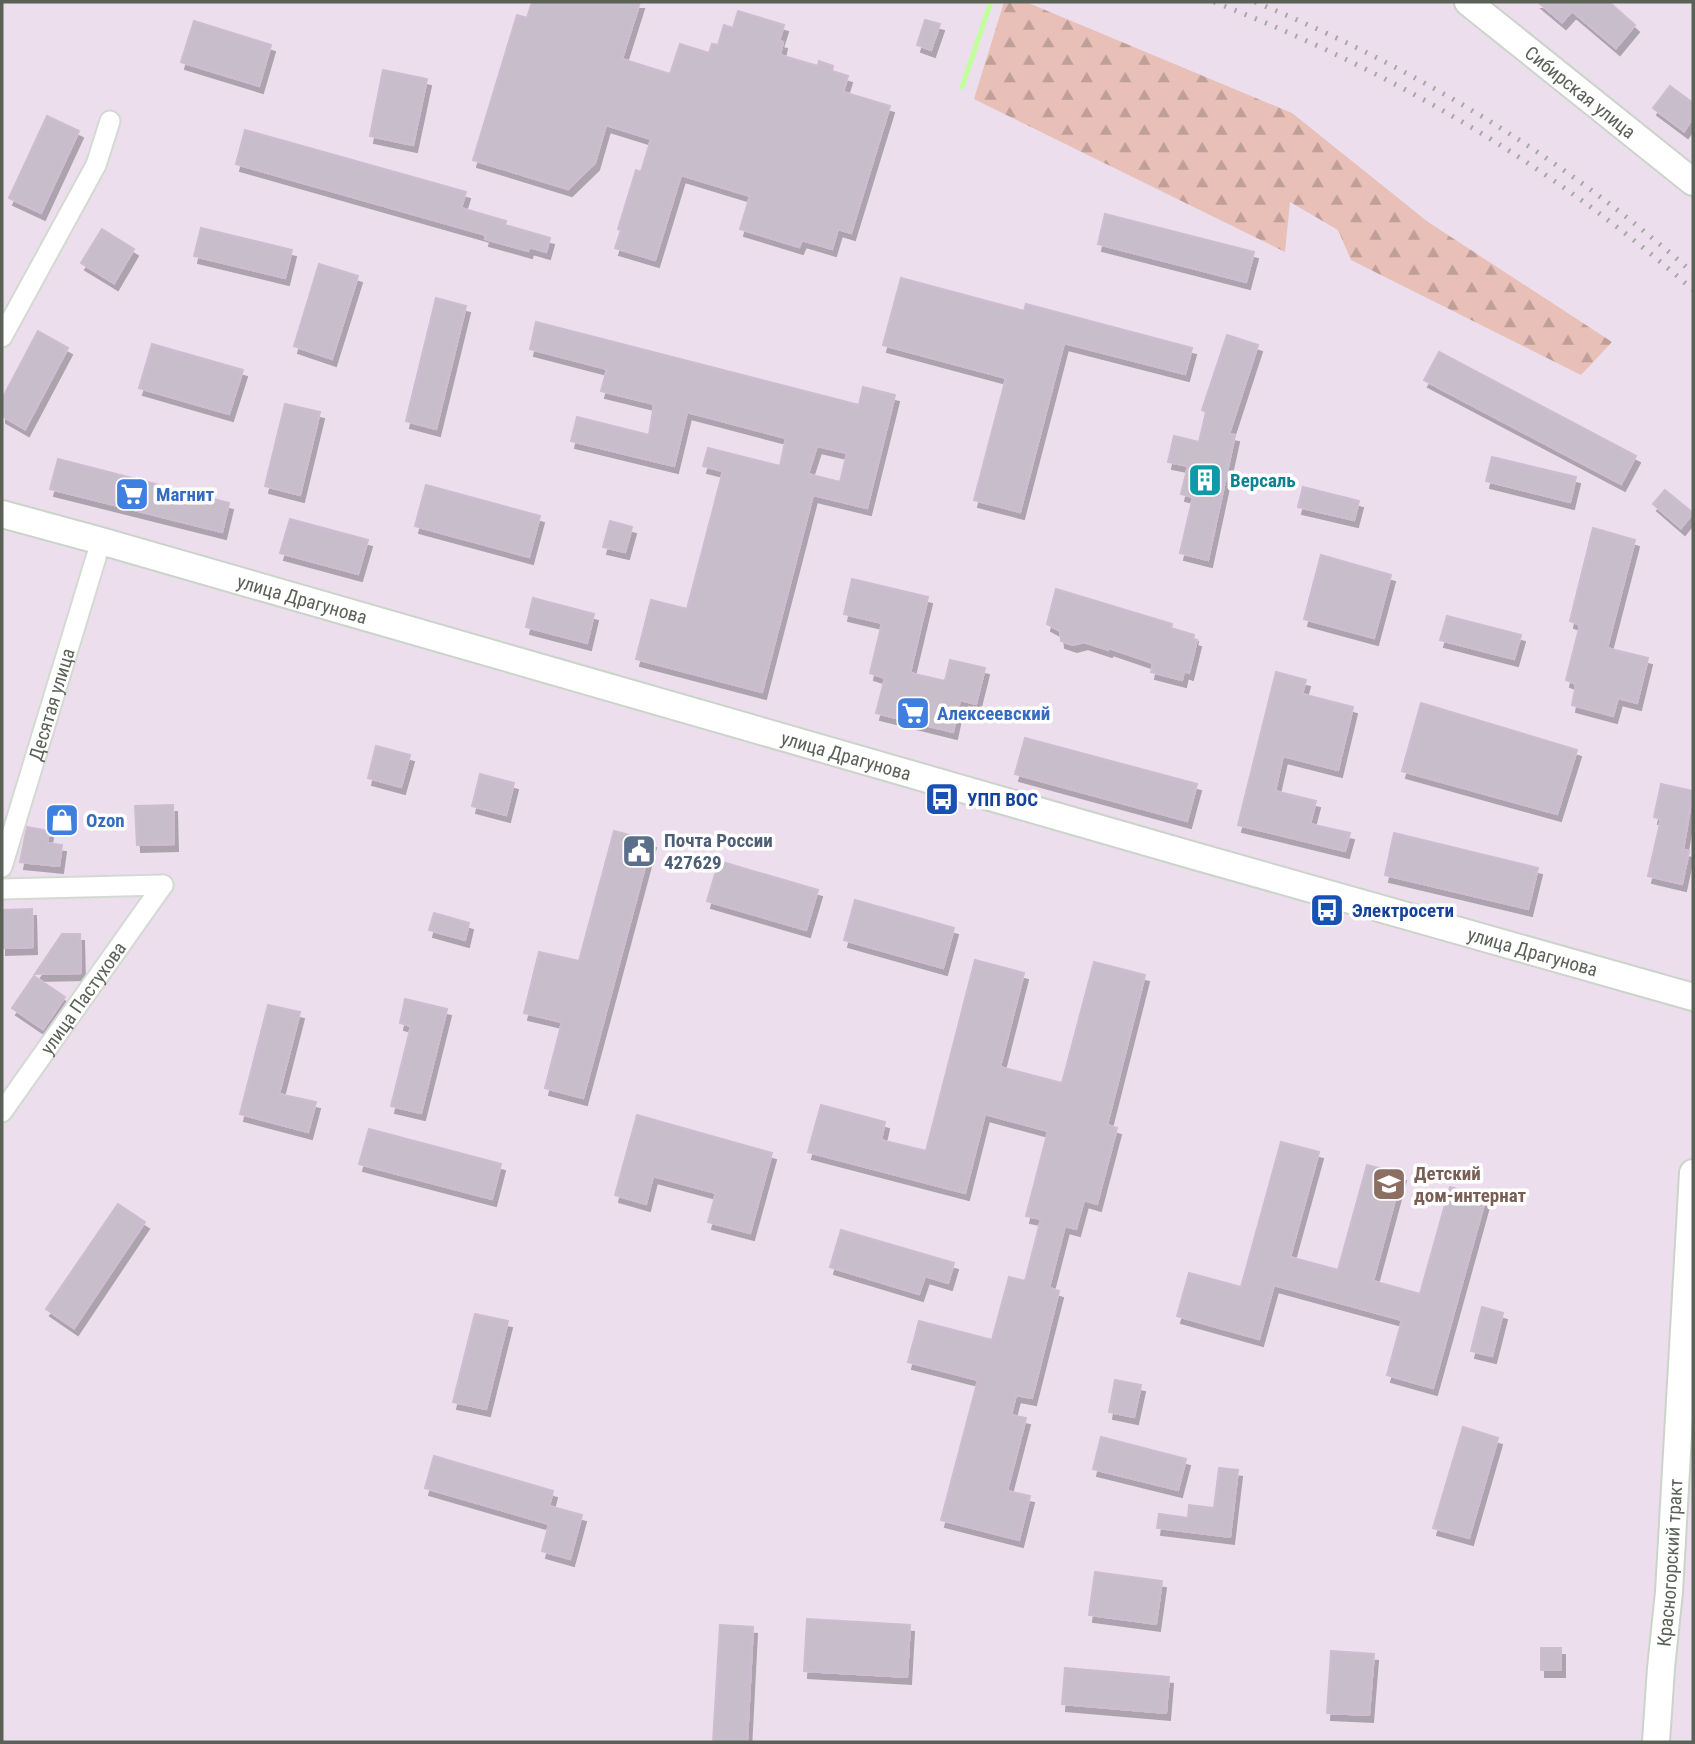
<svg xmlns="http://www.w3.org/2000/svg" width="1695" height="1744" viewBox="0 0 1695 1744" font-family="'Roboto Condensed',sans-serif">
<defs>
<pattern id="forest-firs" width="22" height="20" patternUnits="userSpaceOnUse" patternTransform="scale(1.75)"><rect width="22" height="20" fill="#e8c0b7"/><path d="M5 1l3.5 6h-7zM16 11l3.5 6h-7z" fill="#bf9f98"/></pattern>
<filter id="shadow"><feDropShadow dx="4" dy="7" stdDeviation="0" flood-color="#0004"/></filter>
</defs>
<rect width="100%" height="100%" fill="#ecdeed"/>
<path fill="url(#forest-firs)" d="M1004,2H1026L1292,113L1428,222L1612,342L1581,375L1351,260L1338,230L1290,202L1285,252L974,99Z"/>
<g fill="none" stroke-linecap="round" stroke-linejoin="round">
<path stroke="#c1ff9c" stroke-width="5" d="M962,87L991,2"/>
</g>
<path fill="#c8bdca" stroke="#cfbcd2" stroke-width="2" fill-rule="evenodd" filter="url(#shadow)" d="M532,2H640L622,59L670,74L680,44L709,53L712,44L718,45L724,25L733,28L738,11L784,25L779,41L783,42L780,55L818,66L819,61L833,66L832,71L848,76L843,92L890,106L851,233L838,229L832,249L802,240L799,247L740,229L750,196L681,175L655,260L615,248L621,230L618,229L636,170L641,172L651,139L606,125L595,163L568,189L473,160L517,15L527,18Z
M1538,2H1609L1635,25L1616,48L1572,11L1562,22Z
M925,20L940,24L931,50L917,45Z
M194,21L271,45L259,86L181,62Z
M383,70L427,79L413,145L370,136Z
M1670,86L1693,103V118L1684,131L1653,108Z
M47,116L79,131L41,213L9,198Z
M245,130L466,192L461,208L506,221L505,225L550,238L546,252L529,247L528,251L485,239L486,235L236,164Z
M1105,214L1254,252L1246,282L1098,244Z
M201,228L292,250L285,278L194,256Z
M102,229L134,249L114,283L81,263Z
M319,264L358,276L332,359L294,346Z
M901,278L1024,311L1026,304L1192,348L1185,374L1064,343L1020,512L974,500L1006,378L883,345Z
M436,298L466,306L436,429L406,421Z
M536,322L859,405L863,387L895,395L867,508L813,495L762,692L636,659L651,600L687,609L723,471L703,466L708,448L780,466L786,438L687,412L674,466L571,441L577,417L649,435L654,404L601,391L607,369L530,349ZM817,446L847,453L840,482L808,474Z
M38,331L68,348L25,429L2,416V399Z
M1227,335L1258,345L1229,434L1235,435L1208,560L1180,553L1193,497L1181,494L1188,466L1168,462L1174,436L1199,442L1206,412L1202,410Z
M152,344L243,370L229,414L139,388Z
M1439,352L1636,456L1621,484L1424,380Z
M285,404L320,412L300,495L265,486Z
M1492,457L1576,477L1570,502L1486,481Z
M58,459L229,503L222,532L50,489Z
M426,485L540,516L529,557L415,526Z
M1303,487L1359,501L1354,520L1298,507Z
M1665,490L1693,513L1681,528L1653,504Z
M290,519L368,540L358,574L280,553Z
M610,521L632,527L625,552L603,547Z
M1593,528L1635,540L1607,648L1648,658L1637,703L1618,698L1613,716L1572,705L1576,684L1566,680L1580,625L1570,621Z
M1321,555L1391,575L1374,638L1304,619Z
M852,579L928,597L910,673L945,681L950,660L985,668L976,704L960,700L953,732L876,713L885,678L870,673L882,623L844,614Z
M1056,589L1172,624L1171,628L1194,635L1193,639L1197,640L1189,673L1184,671L1182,680L1151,672L1153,663L1109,648L1108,650L1084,642L1073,645L1061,641L1060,631L1047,624Z
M533,598L594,614L587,643L526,627Z
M1447,616L1521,635L1514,659L1440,640Z
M1276,672L1306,680L1302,694L1353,707L1338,770L1283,756L1275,791L1316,801L1310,824L1350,833L1345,851L1238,825Z
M1421,703L1577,750L1557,814L1402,771Z
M1025,738L1197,784L1187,821L1015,774Z
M376,746L410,755L401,787L368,778Z
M480,774L514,783L506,815L472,806Z
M1661,784L1693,791L1683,850L1689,851L1682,884L1648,876L1661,819L1654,817Z
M173,805L174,844L137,845L135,806Z
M27,827L49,831L47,843L62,845L59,866L20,862Z
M614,831L652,841L583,1098L545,1088L562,1022L524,1013L539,952L579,961Z
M1394,833L1538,868L1528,909L1385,875Z
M719,861L818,890L806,930L707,901Z
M855,900L954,928L943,968L844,940Z
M32,909L33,947L2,948V910Z
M434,913L469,923L465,940L429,930Z
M62,934H80L81,973L35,974Z
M975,960L1024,973L1000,1067L1062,1083L1094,962L1145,975L1107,1125L1117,1128L1097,1204L1084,1200L1076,1229L1065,1226L1049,1288L1059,1291L1032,1398L1016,1395L1011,1415L1026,1418L1007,1491L1030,1496L1019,1540L941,1520L978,1380L908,1362L919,1321L992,1340L1009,1277L1025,1281L1041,1219L1026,1216L1048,1131L985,1114L965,1193L808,1152L821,1105L885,1122L881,1140L926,1151Z
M34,976L65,997L43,1029L12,1008Z
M405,999L447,1009L421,1113L391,1106L411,1026L400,1023Z
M268,1005L300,1012L279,1094L316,1102L308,1132L240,1114Z
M637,1115L772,1153L750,1233L708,1222L716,1193L653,1176L646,1204L615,1195Z
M369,1129L501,1164L492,1199L359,1164Z
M1281,1142L1319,1152L1290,1257L1338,1270L1367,1165L1402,1174L1373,1281L1420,1294L1450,1187L1486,1197L1433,1388L1387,1375L1402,1320L1274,1285L1259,1339L1177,1316L1189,1273L1241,1287Z
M118,1204L145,1222L74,1328L46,1309Z
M841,1230L954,1263L948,1283L925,1276L919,1294L830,1267Z
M1482,1307L1503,1313L1492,1356L1471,1351Z
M475,1314L508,1321L486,1409L453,1402Z
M1115,1380L1141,1385L1134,1417L1109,1412Z
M1463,1427L1498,1438L1469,1538L1433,1528Z
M1101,1437L1186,1459L1178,1490L1093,1469Z
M434,1456L553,1491L549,1506L582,1515L570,1559L542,1551L549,1524L425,1488Z
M1219,1468L1238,1470L1230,1537L1157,1528L1159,1514L1188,1518L1189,1505L1214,1508Z
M1095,1572L1162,1581L1156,1624L1089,1615Z
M807,1619L910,1625L907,1677L804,1671Z
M720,1625L753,1627L747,1742H713Z
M1541,1648H1561V1670H1541Z
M1331,1651L1374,1654L1369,1715L1327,1713Z
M1065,1668L1169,1677L1166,1713L1062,1704Z"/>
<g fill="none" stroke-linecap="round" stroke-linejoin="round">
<g stroke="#d3dad2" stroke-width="23">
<g id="minor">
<path d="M2,337L96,165L110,121"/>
<path id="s1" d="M2,867L101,541"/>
<path d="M2,889L163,885"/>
<path id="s2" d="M2,1112L163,885"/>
</g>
</g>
<g stroke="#cbd4c9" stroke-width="30">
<g id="secondary">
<path id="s3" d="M1468,2L1693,182"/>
<path id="s4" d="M2,514L101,541L1195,856L1693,997"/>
<path id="s5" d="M1656,1742L1661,1668L1669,1592L1693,1173"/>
</g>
</g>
<use href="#minor" stroke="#fff" stroke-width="19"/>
<use href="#secondary" stroke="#fff" stroke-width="26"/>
<path stroke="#a7a9a6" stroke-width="5" stroke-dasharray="2 9" stroke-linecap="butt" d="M1214,2C1390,70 1551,164 1693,290
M1255,2C1416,68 1563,157 1693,273"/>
</g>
<defs>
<g id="building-square" transform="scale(1.75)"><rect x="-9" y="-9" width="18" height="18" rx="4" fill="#0f9aa8" stroke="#fff"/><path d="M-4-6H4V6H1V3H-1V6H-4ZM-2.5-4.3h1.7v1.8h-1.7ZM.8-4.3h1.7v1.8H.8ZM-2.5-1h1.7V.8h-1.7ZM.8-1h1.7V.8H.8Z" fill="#fff"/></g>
<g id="supermarket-square" transform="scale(1.75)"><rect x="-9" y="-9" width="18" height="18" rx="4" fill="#3f7fe0" stroke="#fff"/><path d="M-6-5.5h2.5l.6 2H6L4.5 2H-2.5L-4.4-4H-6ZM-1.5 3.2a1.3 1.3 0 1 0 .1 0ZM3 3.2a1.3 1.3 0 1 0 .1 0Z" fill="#fff"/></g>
<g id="bus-square" transform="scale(1.75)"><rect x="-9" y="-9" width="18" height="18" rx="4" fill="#1a4fb4" stroke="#fff"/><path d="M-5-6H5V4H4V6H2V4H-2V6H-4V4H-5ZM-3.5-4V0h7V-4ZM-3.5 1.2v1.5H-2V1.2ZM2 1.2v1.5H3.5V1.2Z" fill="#fff"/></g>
<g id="shop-square" transform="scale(1.75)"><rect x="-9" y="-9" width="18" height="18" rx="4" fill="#3f7fe0" stroke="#fff"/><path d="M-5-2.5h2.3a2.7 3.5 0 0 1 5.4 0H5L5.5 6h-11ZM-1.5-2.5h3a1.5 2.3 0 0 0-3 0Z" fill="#fff"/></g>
<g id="civic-square" transform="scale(1.75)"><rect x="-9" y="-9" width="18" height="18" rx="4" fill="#5c6f8a" stroke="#fff"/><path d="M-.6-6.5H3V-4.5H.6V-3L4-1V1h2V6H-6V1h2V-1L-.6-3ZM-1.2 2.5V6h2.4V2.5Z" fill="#fff"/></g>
<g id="school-square" transform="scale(1.75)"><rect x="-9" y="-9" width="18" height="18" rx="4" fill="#8d6e63" stroke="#fff"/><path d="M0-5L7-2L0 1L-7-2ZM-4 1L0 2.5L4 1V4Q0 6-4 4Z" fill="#fff"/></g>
</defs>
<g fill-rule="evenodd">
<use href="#building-square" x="1205" y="480"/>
<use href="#supermarket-square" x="132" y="494"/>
<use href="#supermarket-square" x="913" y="713"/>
<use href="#bus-square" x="942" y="799"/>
<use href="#shop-square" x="62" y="820"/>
<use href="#civic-square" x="639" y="851"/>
<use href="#bus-square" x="1327" y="910"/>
<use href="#school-square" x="1389" y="1184"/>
</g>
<g text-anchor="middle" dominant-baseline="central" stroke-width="7" stroke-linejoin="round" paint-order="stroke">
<g font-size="19" fill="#5a6157" stroke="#fff">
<text stroke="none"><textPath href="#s3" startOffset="144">Сибирская улица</textPath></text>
<text stroke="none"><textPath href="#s4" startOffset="312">улица Драгунова</textPath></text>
<text stroke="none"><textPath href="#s1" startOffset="170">Десятая улица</textPath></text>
<text stroke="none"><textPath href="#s4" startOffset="878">улица Драгунова</textPath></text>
<text stroke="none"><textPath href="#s4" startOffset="1592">улица Драгунова</textPath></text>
<text stroke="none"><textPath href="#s2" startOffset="140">улица Пастухова</textPath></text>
<text stroke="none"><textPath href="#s5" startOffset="180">Красногорский тракт</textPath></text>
</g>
<g font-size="19" font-weight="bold" fill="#0d838f" stroke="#fff" text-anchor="start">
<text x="1230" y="480">Версаль</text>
</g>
<g font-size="19" font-weight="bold" fill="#366cbe" stroke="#fff" text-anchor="start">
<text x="156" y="494">Магнит</text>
<text x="937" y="713">Алексеевский</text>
<text x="86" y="820">Ozon</text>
</g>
<g font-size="19" font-weight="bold" fill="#164399" stroke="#fff" text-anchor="start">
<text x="967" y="799">УПП ВОС</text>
<text x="1352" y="910">Электросети</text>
</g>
<g font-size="19" font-weight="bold" fill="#4e5e75" stroke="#fff" text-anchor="start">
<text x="664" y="840">Почта России<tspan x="664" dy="22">427629</tspan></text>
</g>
<g font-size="19" font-weight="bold" fill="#785e54" stroke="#fff" text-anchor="start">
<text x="1414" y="1173">Детский<tspan x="1414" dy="22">дом-интернат</tspan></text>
</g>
</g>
<rect width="1695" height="1744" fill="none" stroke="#5a6157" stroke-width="7"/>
</svg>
